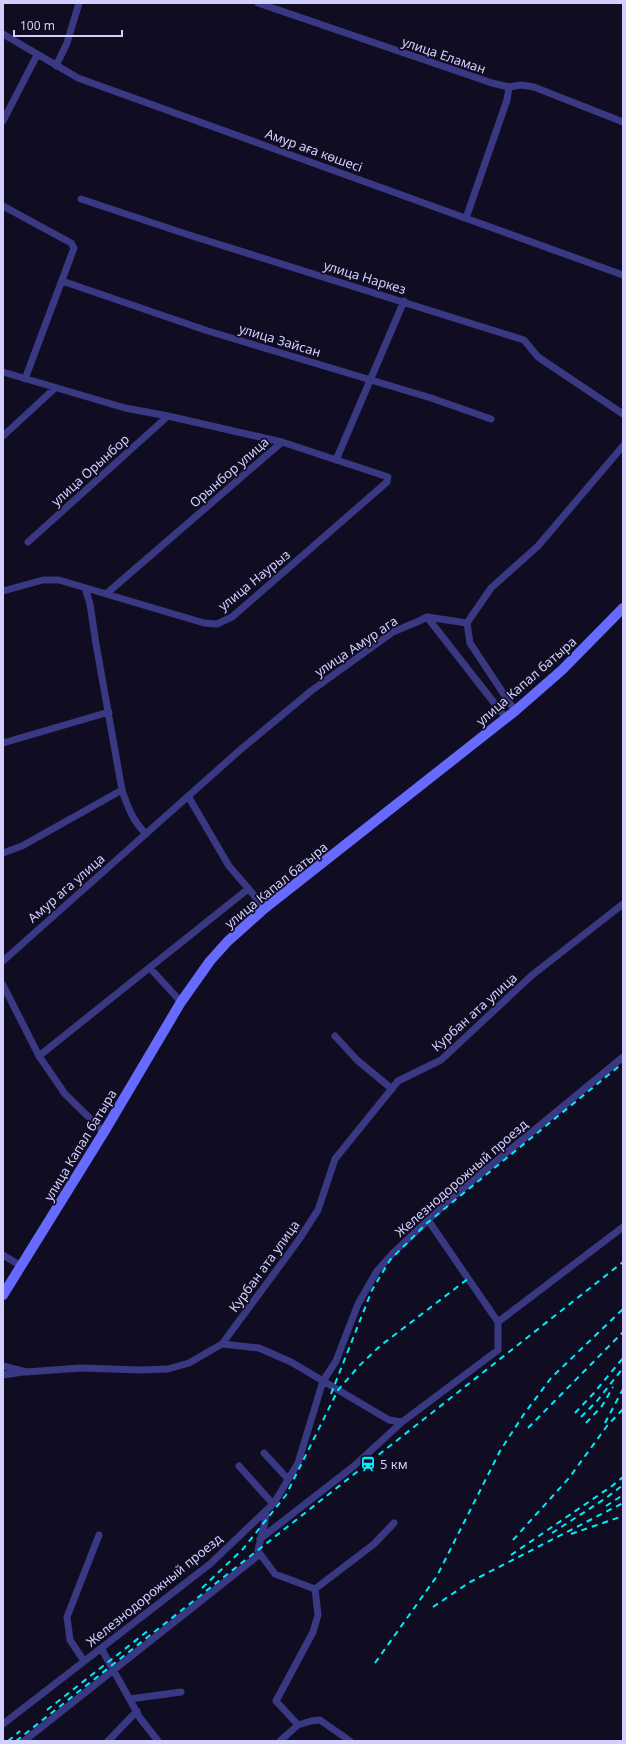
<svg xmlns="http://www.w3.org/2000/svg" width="626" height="1744" viewBox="0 0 626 1744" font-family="'Noto Sans',sans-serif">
<rect width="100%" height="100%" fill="#100d22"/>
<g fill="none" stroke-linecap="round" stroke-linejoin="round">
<path stroke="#383982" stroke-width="7" d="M258,3L492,83L509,87L521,85L534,87L623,122
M3,34L78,78L623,275
M56,66L67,43L79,3
M3,121L37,55
M81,199L189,235L524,340L538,357L623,414
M3,206L71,243L74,248L25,379
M466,218L507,100L509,87
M62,281L208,331L431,398L491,419
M3,372L125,408L168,416L282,442
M3,436L54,389
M336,460L404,301
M28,542L168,416
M85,588L90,604L96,644L122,790C128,808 133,821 146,834
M3,591L43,580H59L204,623L217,624L232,617L387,482L388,477L282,442L106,594
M427,617L506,718
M467,623L470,643L515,711
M3,743L109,712
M188,796L229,866L265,908
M3,853L22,846L122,790
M3,961L240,750L311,691L393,632L419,621L427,617L467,623L491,588L538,546L623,446
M150,968L181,1002
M3,985L39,1056
M335,1036L357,1060L392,1089
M104,1132L65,1094L39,1056L248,889
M3,1255L21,1266
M498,1322L623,1227
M222,1344L298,1241L318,1210L335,1159L398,1081L441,1060L531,976L623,904
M3,1366L26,1372L81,1368L140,1370L168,1369L189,1363L222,1344L259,1348L291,1362L389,1420L402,1422L498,1350V1322L428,1220
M3,1375L23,1372
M264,1453L288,1479
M239,1466L273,1504
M266,1511C266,1525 260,1538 258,1551L275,1574L315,1589L318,1615L313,1632L276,1701L298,1725L311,1721L320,1720L350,1741
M260,1539L354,1466L402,1422
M315,1589L374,1544L394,1523
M101,1648L140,1718L158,1741
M84,1661L70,1640L67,1617L99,1535
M130,1699L181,1692
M3,1724L210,1564L274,1503L298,1463L323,1381L336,1361L358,1304L377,1271L393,1253L455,1195L623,1057
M24,1741L260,1554
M108,1741L137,1711
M280,1741L298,1725"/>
<path stroke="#666aff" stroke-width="10" d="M3,1295L104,1132L181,1002L210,961L228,941L265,908L515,711L562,670L623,608"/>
<path stroke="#00edfa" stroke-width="2" stroke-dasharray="6 5" stroke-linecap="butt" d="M331,1394L372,1290L390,1260L427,1223L623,1063
M575,1413L593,1394L623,1358
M581,1417L597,1401L623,1368
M586,1423L602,1406L613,1387
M605,1423L623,1389
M528,1428L623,1332
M606,1506L623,1495
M552,1533L606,1498L623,1485
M571,1534L623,1516
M513,1540L569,1478L607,1426L623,1409
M511,1555L612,1486L623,1477
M202,1588L243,1549L286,1495L338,1390L359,1366L380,1346L469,1278
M433,1607L470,1582L623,1503
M375,1663L437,1576L500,1451L524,1414L551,1378L623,1309
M47,1710L149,1630
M8,1741L20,1731
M16,1741L623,1262"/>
</g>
<defs>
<g id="station-bare" transform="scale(1.2)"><path d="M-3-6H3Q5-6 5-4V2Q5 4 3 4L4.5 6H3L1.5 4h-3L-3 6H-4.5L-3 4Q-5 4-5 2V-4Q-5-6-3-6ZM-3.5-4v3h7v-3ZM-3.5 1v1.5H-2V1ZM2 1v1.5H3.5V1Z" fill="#00edfa" stroke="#100d22" stroke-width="2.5" paint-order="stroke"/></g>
</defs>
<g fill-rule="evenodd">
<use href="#station-bare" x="368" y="1464"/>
</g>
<g text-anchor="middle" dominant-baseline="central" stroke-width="3.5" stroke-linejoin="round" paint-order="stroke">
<g font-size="13" fill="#d2cfff" stroke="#100d22">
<text transform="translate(444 55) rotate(19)">улица Еламан</text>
<text transform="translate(314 150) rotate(20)">Амур аға көшесі</text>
<text transform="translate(365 277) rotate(17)">улица Наркез</text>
<text transform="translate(280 340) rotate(17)">улица Зайсан</text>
<text transform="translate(90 470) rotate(-42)">улица Орынбор</text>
<text transform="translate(229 472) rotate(-41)">Орынбор улица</text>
<text transform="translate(254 580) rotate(-39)">улица Наурыз</text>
<text transform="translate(356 646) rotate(-34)">улица Амур ага</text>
<text transform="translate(526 681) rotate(-41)">улица Капал батыра</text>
<text transform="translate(276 885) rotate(-39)">улица Капал батыра</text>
<text transform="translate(66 888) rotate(-41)">Амур ага улица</text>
<text transform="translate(474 1012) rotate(-42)">Курбан ата улица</text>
<text transform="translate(80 1145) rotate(-59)">улица Капал батыра</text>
<text transform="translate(461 1178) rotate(-41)">Железнодорожный проезд</text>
<text transform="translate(264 1266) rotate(-54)">Курбан ата улица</text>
<text transform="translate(154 1590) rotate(-39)">Железнодорожный проезд</text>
</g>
<g font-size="13" fill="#d2cfff" stroke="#100d22" text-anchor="start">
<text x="380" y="1464">5 км</text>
</g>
</g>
<rect width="626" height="1744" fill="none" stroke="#d2cfff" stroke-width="8"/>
<path d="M14 30v6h108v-6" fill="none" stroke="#d2cfff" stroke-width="2"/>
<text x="20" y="30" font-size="12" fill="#d2cfff" stroke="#100d22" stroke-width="3" paint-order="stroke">100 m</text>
</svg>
